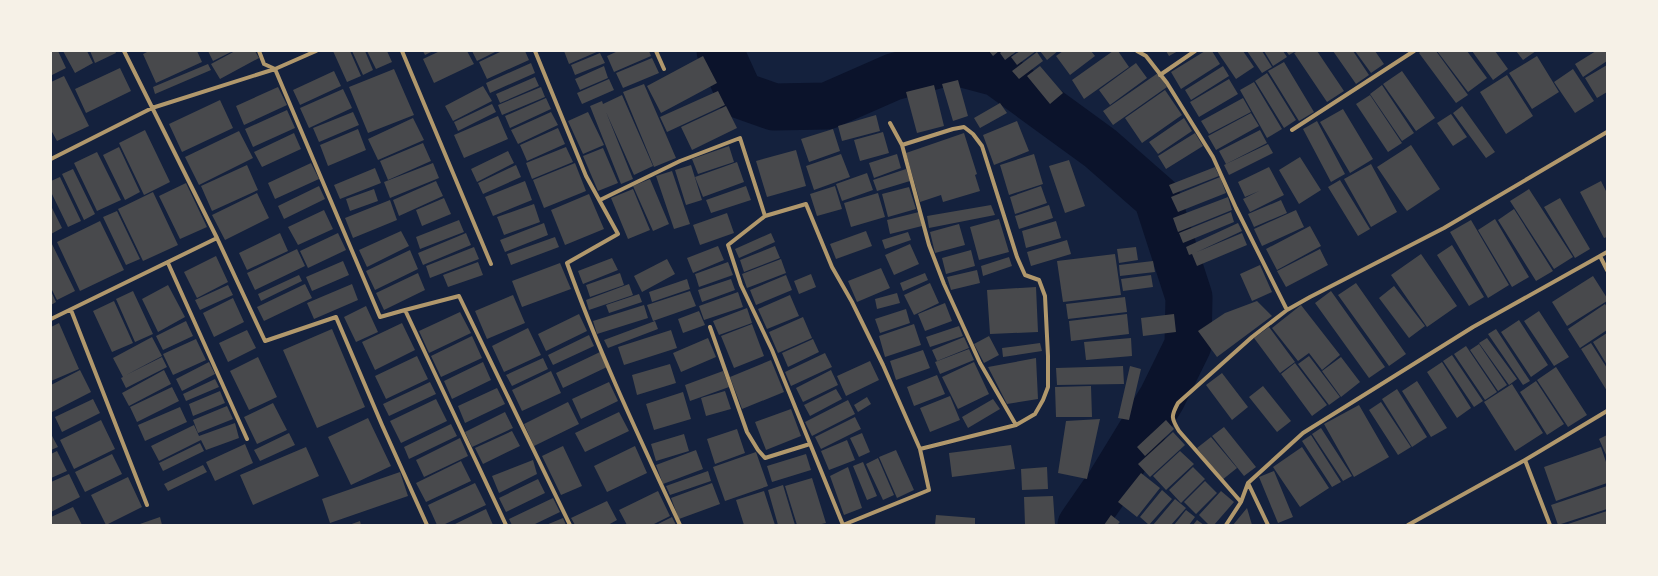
<svg xmlns="http://www.w3.org/2000/svg" width="1658" height="576" viewBox="0 0 1658 576" font-family="'Nunito Sans',sans-serif">
<rect width="100%" height="100%" fill="#14213d"/>
<g fill="none" stroke-linecap="round" stroke-linejoin="round">
<path stroke="#0b132b" stroke-width="47" d="M720,51L740,95L774,107L827,106L893,77L952,61L997,73L1100,148L1157,198L1189,297L1188,345L1162,398L1110,483L1081,525"/>
</g>
<path fill="#48494c" d="M51,51H58L66,68L52,75Z
M63,51H87L93,63L75,73Z
M90,51H115L116,53L95,63Z
M149,51H197L202,62L156,83L143,54Z
M208,51H233L213,61Z
M235,51H255L259,58L220,79L211,64Z
M333,51H350L361,76L347,82Z
M352,51H365L373,70L363,75Z
M367,51H387L392,62L376,69Z
M423,51H433L425,55Z
M440,51H467L474,64L434,83L423,59Z
M472,51H497L477,61Z
M502,51H525L529,60L487,79L479,62Z
M564,51H599L569,64Z
M618,51H649L651,56L614,72L607,56Z
M989,51H999L993,56Z
M1002,51H1017L1005,60L1000,53Z
M1020,51H1036L1017,65L1011,57Z
M1040,51H1058L1047,60Z
M1063,51H1091L1095,56L1070,75L1056,56Z
M1113,51H1118L1129,67L1084,99L1072,80Z
M1166,51H1178L1169,56Z
M1205,51H1212L1220,64L1181,89L1171,72Z
M1217,51H1243L1254,67L1236,79Z
M1247,51H1262L1272,67L1262,73Z
M1264,51H1283L1287,57L1273,66Z
M1286,51H1296L1289,55Z
M1298,51H1317L1344,91L1327,102L1294,53Z
M1333,51H1353L1369,75L1356,84Z
M1355,51H1375L1384,64L1371,73Z
M1421,51H1436L1468,95L1456,103L1419,53Z
M1437,51H1467L1487,78L1468,92Z
M1472,51H1495L1508,69L1493,80Z
M1516,51H1536L1523,60Z
M1596,51H1607V61L1583,77L1575,64Z
M1037,52L1043,61L1019,79L1012,71Z
M600,53L605,63L575,75L571,65Z
M703,56L717,83L661,113L647,86Z
M1537,56L1559,92L1532,109L1509,73Z
M652,58L659,73L623,88L616,73Z
M1284,62L1314,112L1299,121L1268,71Z
M531,63L535,73L490,93L486,83Z
M1136,63L1147,78L1110,105L1099,90Z
M208,64L211,70L155,94L153,87Z
M1607,65V92L1597,98L1585,78Z
M604,66L608,78L580,90L575,79Z
M1040,66L1063,93L1050,104L1027,76Z
M1223,66L1229,76L1191,100L1185,90Z
M120,68L131,91L86,113L75,89Z
M394,69L414,115L368,133L349,87Z
M1573,69L1594,101L1575,113L1554,82Z
M334,71L341,86L300,105L293,90Z
M1402,71L1435,118L1416,131L1383,84Z
M1158,73L1167,87L1113,125L1103,111Z
M1267,73L1296,120L1284,128L1255,81Z
M1507,75L1533,116L1506,134L1480,92Z
M64,76L89,126L57,141L51,130V82Z
M535,77L539,86L500,103L496,94Z
M609,79L614,90L582,104L577,93Z
M1229,79L1238,94L1199,117L1190,102Z
M958,80L968,116L953,121L942,84Z
M1254,82L1282,129L1267,138L1240,90Z
M644,84L676,158L654,167L623,92Z
M934,85L944,126L917,133L906,92Z
M1382,85L1414,133L1402,141L1370,94Z
M483,86L492,101L453,121L445,106Z
M278,87L287,105L244,125L236,106Z
M541,87L545,97L502,115L498,105Z
M343,89L352,108L309,128L300,108Z
M1165,90L1182,115L1142,143L1125,118Z
M718,91L725,105L667,132L660,117Z
M622,95L653,166L634,175L606,112L633,179L621,184L590,106L602,101L603,104Z
M1370,95L1402,143L1388,152L1356,104Z
M546,98L551,109L510,128L505,116Z
M1243,98L1251,112L1209,134L1201,121Z
M220,100L233,128L182,152L169,124Z
M1000,103L1007,113L980,128L974,118Z
M492,104L496,112L458,131L454,122Z
M726,106L737,128L692,150L681,127Z
M1462,106L1495,152L1486,158L1453,113Z
M1343,109L1373,159L1350,173L1320,122Z
M287,110L295,128L253,147L245,129Z
M353,112L359,125L319,142L313,128Z
M551,112L558,125L518,144L511,130Z
M588,112L604,145L583,154L568,121Z
M1251,113L1259,126L1216,150L1208,136Z
M1451,114L1467,137L1453,146L1437,123Z
M876,115L880,131L842,141L838,126Z
M498,116L508,139L464,158L454,135Z
M413,118L424,140L378,160L368,139Z
M1184,118L1192,131L1158,154L1149,142Z
M1017,121L1029,151L994,165L983,135Z
M1317,121L1345,174L1331,182L1303,129Z
M558,128L565,144L527,161L520,145Z
M358,129L366,150L328,166L320,145Z
M833,129L840,151L809,162L801,139Z
M145,130L170,182L144,195L119,143Z
M1260,130L1267,143L1226,164L1219,151Z
M239,131L253,158L199,185L185,157Z
M883,132L889,153L860,161L854,140Z
M294,133L301,149L262,167L254,152Z
M964,133L977,174L975,175L980,191L943,202L941,195L920,202L906,153Z
M1195,133L1203,146L1166,169L1158,156Z
M423,143L431,161L388,180L380,161Z
M1268,144L1273,153L1229,175L1224,165Z
M1411,145L1440,189L1407,211L1377,167Z
M729,146L734,162L698,174L692,159Z
M119,147L140,192L125,200L103,155Z
M566,147L573,162L532,179L526,163Z
M603,148L618,183L598,191L583,156Z
M796,150L806,186L767,197L756,161Z
M508,151L514,163L477,182L471,169Z
M97,152L121,200L97,211L74,163Z
M841,154L850,177L814,190L806,166Z
M897,154L901,168L874,178L869,163Z
M1034,154L1043,184L1009,195L1000,165Z
M1300,157L1321,190L1299,204L1279,170Z
M1069,160L1085,206L1065,213L1049,166Z
M737,162L744,182L703,197L695,177Z
M311,163L319,179L275,199L268,183Z
M433,163L439,178L390,198L384,182Z
M575,163L586,191L544,208L533,180Z
M1371,164L1397,212L1371,227L1344,179Z
M247,165L258,190L212,211L201,186Z
M516,165L521,177L483,194L478,183Z
M691,165L702,200L686,205L675,170Z
M1215,167L1219,176L1173,194L1169,185Z
M1269,167L1284,195L1250,212L1243,199L1259,191L1245,197L1238,182Z
M375,168L381,183L340,199L334,185Z
M73,169L95,214L84,220L62,174Z
M906,169L910,181L877,191L873,180Z
M672,171L690,224L674,229L656,176Z
M867,173L873,190L842,201L836,184Z
M60,177L81,221L68,227L51,192V181Z
M1220,177L1226,193L1178,212L1171,197Z
M650,179L669,224L653,231L633,186Z
M1340,180L1370,229L1358,236L1328,187Z
M436,181L443,196L399,216L393,200Z
M525,181L532,200L493,216L485,197Z
M1601,181L1607,193V237L1604,238L1580,192Z
M186,183L207,227L180,239L159,196Z
M319,186L325,199L284,219L278,206Z
M746,186L751,200L711,213L706,200Z
M835,186L842,209L817,216L810,194Z
M1041,186L1047,203L1015,214L1010,197Z
M909,187L916,209L888,217L882,194Z
M374,189L378,201L350,211L346,199Z
M633,189L650,230L628,239L611,198Z
M1529,189L1573,257L1554,269L1510,201Z
M153,192L178,245L143,261L118,209Z
M257,193L269,218L225,240L212,215Z
M878,193L885,217L851,227L844,203Z
M589,194L604,229L565,245L551,210Z
M1228,197L1232,210L1178,232L1173,218Z
M444,198L451,214L422,226L416,210Z
M1560,198L1590,249L1575,258L1544,207Z
M390,200L397,220L353,238L345,218Z
M1281,200L1287,213L1254,227L1248,214Z
M534,204L540,222L504,235L497,217Z
M991,205L995,215L929,228L927,216Z
M1049,205L1053,218L1019,229L1015,216Z
M51,206L62,228L51,234Z
M1514,209L1553,271L1536,281L1498,220Z
M324,210L333,229L298,245L288,227Z
M1296,210L1304,227L1262,246L1254,229Z
M117,211L140,259L126,265L103,217Z
M919,212L922,226L890,234L887,220Z
M1231,212L1234,222L1183,243L1179,233Z
M727,213L734,233L700,245L693,225Z
M999,219L1009,252L979,260L970,227Z
M1495,219L1529,277L1512,287L1478,230Z
M459,220L464,232L420,249L416,237Z
M1471,220L1509,285L1488,298L1450,232Z
M100,221L124,270L80,291L57,242Z
M1056,221L1061,238L1026,248L1022,231Z
M544,223L548,235L505,252L500,240Z
M1238,223L1242,231L1197,252L1242,233L1247,245L1197,266L1192,254L1189,255L1186,247Z
M959,224L965,245L935,253L930,232Z
M1310,226L1321,246L1277,270L1266,249Z
M401,231L409,246L367,267L359,250Z
M866,231L872,246L836,259L830,244Z
M908,232L911,240L885,249L882,240Z
M280,233L288,251L247,270L239,253Z
M338,233L346,250L308,268L300,251Z
M466,233L471,245L423,265L418,253Z
M771,233L775,242L739,258L735,249Z
M555,237L559,247L511,265L507,254Z
M1067,240L1071,254L1031,266L1027,252Z
M51,242L75,291L57,300L51,288Z
M910,244L919,264L894,275L885,255Z
M1452,245L1484,297L1469,306L1437,255Z
M718,246L724,260L693,273L687,258Z
M775,246L780,258L744,272L740,260Z
M474,247L479,259L430,278L426,266Z
M1136,247L1138,260L1119,263L1117,249Z
M297,249L305,266L255,290L247,273Z
M1320,249L1328,265L1286,287L1277,271Z
M410,250L418,269L375,290L366,271Z
M971,250L975,266L946,274L942,258Z
M1115,254L1121,295L1063,302L1057,261Z
M1421,254L1457,306L1427,327L1391,275Z
M216,256L228,282L197,298L184,272Z
M1009,257L1012,266L983,276L981,266Z
M612,258L618,270L583,284L578,271Z
M667,259L675,274L642,292L634,276Z
M781,259L786,273L747,288L742,274Z
M343,261L349,275L312,291L306,277Z
M1153,261L1155,272L1120,276L1119,265Z
M478,262L483,275L448,287L443,275Z
M728,262L733,275L699,287L695,274Z
M560,263L571,289L522,307L512,281Z
M1260,265L1272,292L1252,301L1240,274Z
M881,268L890,288L857,302L848,281Z
M977,270L980,283L951,290L947,277Z
M418,273L425,290L384,310L376,293Z
M620,273L624,285L590,297L586,285Z
M925,273L928,280L903,291L900,283Z
M811,274L816,287L799,294L794,281Z
M299,275L302,281L261,301L258,294Z
M786,275L792,290L756,305L750,290Z
M1151,275L1153,287L1123,291L1121,279Z
M1593,276L1607,298V301L1567,326L1552,302Z
M687,279L690,289L652,302L649,292Z
M731,279L735,290L702,302L698,290Z
M930,283L939,303L914,315L904,295Z
M1356,283L1406,354L1389,366L1338,295Z
M305,284L312,298L264,321L257,307Z
M352,284L358,300L314,319L307,303Z
M629,284L633,295L589,310L586,300Z
M168,285L185,317L158,332L142,299Z
M228,285L233,295L200,310L195,300Z
M1394,286L1425,326L1409,338L1379,298Z
M1036,287L1038,332L990,334L987,290Z
M51,291L56,302L51,305Z
M133,291L153,334L135,342L116,299Z
M690,291L696,306L653,321L647,305Z
M1331,291L1385,367L1369,378L1315,303Z
M738,292L743,307L704,320L699,306Z
M897,293L900,303L877,309L875,299Z
M639,294L642,302L609,313L606,305Z
M513,295L525,323L487,339L475,311Z
M790,295L799,316L767,329L758,309Z
M1125,297L1127,312L1068,319L1066,304Z
M233,298L244,322L214,337L203,313Z
M114,301L133,343L112,352L93,311Z
M1257,301L1272,316L1217,357L1198,331L1225,313Z
M945,303L952,321L925,331L918,314Z
M1605,304L1607,307V330L1580,348L1568,329Z
M644,305L648,318L597,334L593,321Z
M1301,305L1340,355L1322,370L1309,353L1298,361L1272,328Z
M366,306L378,332L356,342L344,317Z
M747,308L752,323L719,335L713,321Z
M906,309L910,323L880,333L875,319Z
M699,311L705,325L683,333L678,319Z
M1539,311L1569,357L1554,366L1524,321Z
M460,312L471,333L429,353L419,331Z
M579,314L587,331L546,351L538,334Z
M1127,314L1129,334L1071,341L1069,321Z
M1174,314L1176,332L1143,336L1141,318Z
M803,317L812,338L778,353L769,332Z
M1519,320L1548,365L1531,377L1501,332Z
M186,321L193,336L163,350L156,336Z
M655,321L658,329L608,348L604,340Z
M59,323L79,369L51,381V327Z
M402,323L415,350L375,370L362,342Z
M752,324L764,356L734,368L721,336Z
M914,324L921,345L885,357L879,336Z
M959,326L963,336L930,347L926,337Z
M1269,327L1295,362L1280,373L1254,338Z
M528,328L541,355L504,372L492,346Z
M332,329L365,407L317,428L283,350Z
M1496,329L1530,381L1523,385L1488,334Z
M247,330L256,348L228,362L219,343Z
M671,330L677,348L624,365L618,347Z
M1607,333V365L1593,342Z
M589,335L594,346L553,365L548,355Z
M472,336L482,358L441,377L431,356Z
M989,336L999,355L984,363L974,344Z
M152,337L162,356L126,375L162,357L167,367L126,388L121,378L123,377L113,358Z
M964,337L969,348L937,361L932,350Z
M708,338L716,357L681,372L673,353Z
M1131,338L1132,356L1086,360L1084,342Z
M1487,338L1517,379L1509,385L1479,343Z
M196,339L206,360L173,375L163,354Z
M813,339L819,352L788,367L782,353Z
M1040,343L1042,351L1003,357L1002,348Z
M1591,343L1607,368V391L1581,349Z
M1479,344L1507,385L1498,391L1470,350Z
M1466,346L1497,392L1485,400L1454,354Z
M969,349L974,360L940,374L935,362Z
M923,350L930,368L896,380L890,361Z
M600,352L607,367L563,388L556,373Z
M825,353L832,367L791,386L785,372Z
M1452,355L1483,401L1474,407L1443,361Z
M417,356L428,379L386,399L375,376Z
M1309,356L1340,397L1329,405L1298,364Z
M258,357L277,397L249,410L230,371Z
M1341,357L1360,382L1341,397L1322,371Z
M543,358L548,369L512,386L506,375Z
M1036,358L1038,399L1007,404L988,367Z
M771,360L784,392L742,409L730,377Z
M870,361L879,380L846,396L837,376Z
M209,362L215,374L182,391L176,379Z
M483,362L491,380L452,399L444,381Z
M974,362L989,394L958,409L942,377Z
M1442,362L1471,408L1457,418L1427,372Z
M1295,363L1327,405L1312,416L1281,374Z
M670,364L676,383L637,395L632,375Z
M1123,366L1124,384L1057,385L1056,368Z
M1130,366L1141,369L1129,420L1118,418Z
M1556,367L1587,415L1568,427L1537,380Z
M80,370L91,392L52,412L51,385Z
M164,370L171,384L129,406L122,393Z
M831,370L838,385L803,402L796,388Z
M551,371L561,393L522,411L512,390Z
M723,371L729,387L690,401L685,385Z
M1222,373L1248,407L1232,420L1206,385Z
M937,375L945,394L914,406L907,387Z
M215,379L219,387L186,401L183,394Z
M1417,381L1447,428L1431,437L1402,391Z
M1536,381L1564,424L1547,435L1520,392Z
M430,382L436,394L389,416L383,404Z
M609,382L618,401L581,419L572,399Z
M1512,384L1543,433L1515,451L1484,402Z
M1091,386L1092,417H1056L1055,387Z
M1263,386L1291,421L1277,432L1249,397Z
M172,387L179,401L137,422L130,407Z
M497,388L505,404L465,423L458,406Z
M836,389L842,399L810,416L804,405Z
M1397,389L1427,437L1412,447L1382,399Z
M220,391L225,403L193,416L189,404Z
M725,391L731,409L706,416L701,398Z
M683,392L691,419L654,430L646,404Z
M950,396L960,420L930,432L920,408Z
M867,397L871,404L858,412L854,405Z
M93,399L100,413L62,432L55,417Z
M436,399L447,421L401,443L390,421Z
M993,399L1000,409L968,428L962,417Z
M848,400L855,414L812,436L805,422Z
M568,402L579,424L534,446L524,424Z
M1381,402L1411,447L1398,455L1369,410Z
M273,403L287,430L257,444L244,417Z
M1359,405L1389,457L1354,477L1324,424Z
M227,406L233,419L198,433L193,420Z
M180,407L187,422L145,441L138,425Z
M791,409L801,436L766,450L755,422Z
M505,412L513,428L472,447L465,432Z
M619,412L629,431L585,452L575,433Z
M855,417L861,429L821,449L815,437Z
M368,418L391,466L351,485L328,437Z
M1100,419L1087,479L1058,473L1066,421Z
M101,420L115,449L74,469L60,440Z
M1166,420L1174,429L1145,456L1137,447Z
M235,423L239,438L206,450L201,440L159,461L151,446L194,425L199,436Z
M451,424L457,436L409,459L404,447Z
M1224,427L1256,467L1244,476L1212,436Z
M1321,428L1352,476L1343,481L1312,434Z
M737,429L745,453L715,464L707,439Z
M512,431L520,446L483,464L475,448Z
M1173,432L1185,445L1150,477L1138,464Z
M289,433L295,445L260,461L254,450Z
M862,433L870,452L859,457L850,438Z
M51,434L58,447L51,450Z
M684,434L689,451L656,461L651,444Z
M1311,435L1341,482L1332,487L1302,441Z
M1607,435V457L1599,439Z
M1211,437L1237,468L1222,480L1197,448Z
M460,438L468,456L424,477L416,460Z
M847,440L855,460L829,470L821,451Z
M200,443L204,451L163,471L159,463Z
M245,444L253,463L215,481L206,462Z
M1011,445L1015,469L952,477L949,453Z
M563,446L582,486L561,495L542,456Z
M635,446L647,473L607,492L594,466Z
M306,447L319,476L253,505L240,475Z
M1302,447L1329,488L1300,507L1273,467Z
M1601,447L1607,465V483L1556,501L1544,467Z
M696,450L703,469L663,484L656,465Z
M896,450L914,490L897,498L879,457Z
M57,451L67,471L51,478V454Z
M1180,451L1194,464L1166,490L1153,476Z
M756,452L768,486L725,501L713,467Z
M112,454L122,474L85,492L75,472Z
M806,454L811,470L772,482L767,466Z
M878,458L894,495L883,500L866,464Z
M533,460L537,474L499,493L492,476Z
M461,461L471,481L426,502L416,483Z
M863,462L877,496L867,500L853,466Z
M203,465L207,472L168,491L164,484Z
M848,467L862,508L844,515L830,476Z
M1047,467L1048,489L1022,490L1021,469Z
M1193,467L1205,479L1181,503L1169,490Z
M708,471L711,481L670,495L666,486Z
M1274,471L1293,517L1278,523L1259,477Z
M400,472L408,496L330,523L322,499Z
M1141,473L1160,488L1137,517L1118,502Z
M69,474L80,497L51,512V482Z
M128,477L142,507L106,525L91,495Z
M812,478L826,523L817,525H797L785,486Z
M538,479L545,493L506,512L499,498Z
M1205,481L1217,493L1196,514L1184,502Z
M475,483L486,505L443,525H437L428,505Z
M712,483L720,504L679,519L671,498Z
M783,485L795,525H778L768,490Z
M1607,486V509L1558,525L1551,505Z
M1162,490L1172,499L1149,525L1140,517Z
M658,491L670,516L652,525H627L619,510Z
M764,491L775,525H744L736,500Z
M1221,491L1234,502L1214,525H1209L1199,515Z
M1053,496L1055,525H1025L1024,497Z
M553,498L560,512L533,525H512L509,519Z
M1175,499L1186,508L1171,525H1153Z
M607,501L617,520L608,525H575L571,518Z
M73,507L82,525H51V517Z
M1247,508L1252,525H1233Z
M486,509L493,525H453Z
M1186,510L1195,517L1189,525H1174Z
M1607,511V525H1565Z
M936,515L975,518V525H935Z
M1111,515L1120,522L1117,525H1104Z
M160,517L162,525H137Z
M672,517L676,525H659L658,524Z
M563,518L566,525H546Z
M1197,520L1204,525H1193Z
M360,521L361,525H349Z"/>
<g fill="none" stroke-linecap="round" stroke-linejoin="round">
<path stroke="#b1986c" stroke-width="4" d="M259,51L264,64L275,69L380,317L405,310L506,525
M402,51L491,264
M535,51L586,176L618,234L567,263C599,353 640,439 680,525
M656,51L664,69
M1137,51L1146,56L1167,83L1213,157L1236,208L1287,310
M1160,75L1195,51
M890,123L902,145L929,245L944,284L980,363L1016,425L920,449
M1292,130L1414,51
M902,145L953,129L964,127L973,134L982,146L1017,257L1025,275L1039,280L1045,296L1048,356V387L1043,400L1035,414L1016,425
M51,159L152,108L275,69L316,51
M600,200L680,161L740,138L765,216L806,204L832,267L852,302L883,365L920,449L929,490L843,525
M765,216L728,245L741,285L772,350L843,525
M217,238L265,341L336,317L382,425L427,525
M1607,252L1600,256L1607,270
M168,263L247,439
M71,310L147,505
M405,310L459,296L570,525
M51,319L217,238L124,51
M710,327L747,432L758,450L765,458L810,444
M1525,460L1607,411
M1248,483L1268,525
M1241,502L1179,431C1171,418 1171,416 1178,403L1252,337L1287,310L1310,297L1444,228L1607,132
M1226,525L1241,502L1248,483L1303,433L1473,327L1600,256
M1408,525L1525,460L1550,525"/>
</g>
<rect width="1658" height="576" fill="none" stroke="#f6f1e7" stroke-width="104"/>
</svg>
